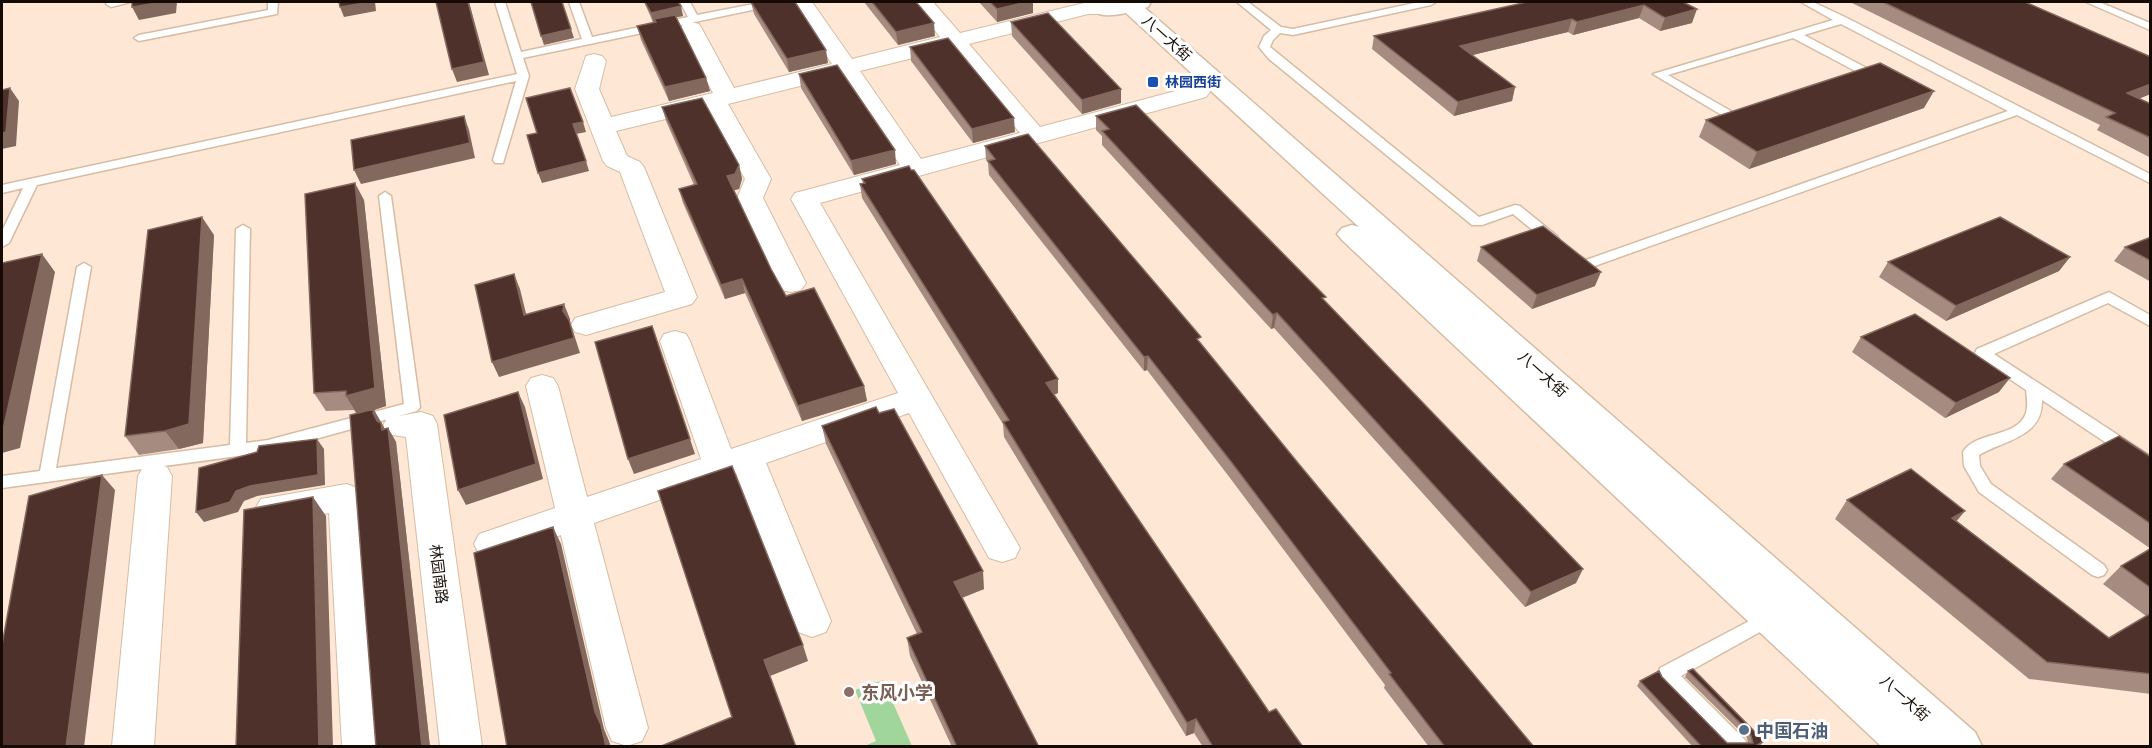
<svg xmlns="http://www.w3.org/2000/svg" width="2152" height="748" viewBox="0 0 2152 748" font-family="'Asap Condensed','Noto Sans SC',sans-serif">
<rect width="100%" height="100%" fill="#fee8d5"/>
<path fill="#a0d59b" d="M883,680L912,746H865L876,741L855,690Z"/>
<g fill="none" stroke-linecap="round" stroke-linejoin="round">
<g stroke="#d6bca4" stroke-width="3">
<path id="service" d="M107,2H131L111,7L106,4Z
M268,2H278L277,14L139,41L134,38L139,35L268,10Z
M495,2H505L521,52L582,39L569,2H579L592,37L688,17L680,2H690L697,15L764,2H781L776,5L523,58L529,76L503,163H495L493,160L516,81L37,185L9,243L2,247V231L23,188L2,193V185L517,74Z
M1237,2H1248L1281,27L1293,29L1419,2H1436L1431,5L1293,35L1280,33L1273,40L1270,47L1479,217L1515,205L1520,206L1557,236L1559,239L1557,242H1547L1513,214L1482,225H1472L1269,59L1259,47L1264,36L1271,30Z
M1801,2H1813L1847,18L2150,174V183L2017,115L1589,268C1580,270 1572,263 1566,256L1573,252L1586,260L2008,111L1841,24L1804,35L1874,72V76L1859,79L1857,77L1861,74L1793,38L1668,75L1736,114H1747V118L1730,120L1653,74L1833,20Z
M2086,2H2099L2150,23V30Z
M385,192L391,196L420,407L417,411L268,452L2,488V476L40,471L77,267L84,263L91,267L56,468L230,445L236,229L243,225L250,229L246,443L268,440L404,404L379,196Z
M2109,292L2150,315V326L2108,303L1994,354L2150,456V470L2144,468L2042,400C2043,437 2005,440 1979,455L1980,466L1991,484L2104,565L2107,570L2104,575L2098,577L2092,575L1979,492L1964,466L1963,452C1975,431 2018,438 2026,413C2028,406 2027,397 2026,390L1977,357L1975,353L1977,349Z
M1770,610L1776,613L1779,618L1776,623L1681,676L1745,740L1748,746H1725L1660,680L1658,674L1660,668Z"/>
</g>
<g stroke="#d6bca4" stroke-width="2">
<path id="minor" d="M792,2H812L852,59L940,37L912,2H933L960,33L1088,2L1115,4L1118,9L1115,14H1088L969,44L1040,127L1198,85L1206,87L1210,92L1206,97L820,203L1020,548L1015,558L1002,562L989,558L909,413L766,463L831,621L826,632L812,637L798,632L736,473L594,523L648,728L642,741L627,746L612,741L606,728L561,535L492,558L479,554L474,544L479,534L555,508L526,386L531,378L542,375L553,378L558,386L587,497L701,459L660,341L664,334L675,331L686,334L690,341L731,449L898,393L791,199L795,193L900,165L840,76L728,104L771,179L763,198L806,283L801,290L791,292L781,290L776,283L737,198L745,179L707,109L616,131L627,156L640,162L644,167L697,297L692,304L586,335L575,332L571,325L575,318L665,292L620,172L607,166L603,161L575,89L586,56L594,54L602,56L606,61L599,89L611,117L713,93L680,29L683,24L691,22L699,24L702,29L734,88L832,64ZM950,49L1020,133L921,159L860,71Z
M421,412L433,416L437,424L482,746H440L406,437L387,434L383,426L387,418Z
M155,463L167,467L172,476L154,746H112L138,476L143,467Z
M346,484L358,488L363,497L384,746H342L329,513L273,523L261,519L255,509L261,499Z"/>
</g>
<g stroke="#d6bca4" stroke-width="3">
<path id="tertiary" d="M1107,2H1151L1148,7C1133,11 1114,18 1099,14L1096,9L1099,4Z"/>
</g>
<g stroke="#d6bca4" stroke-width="3">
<path id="secondary" d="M1114,2H1138L1975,732L1982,746H1881L1342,240L1337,234L1342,228L1352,225L1359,227Z"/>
</g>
<use href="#service" fill="#fff" fill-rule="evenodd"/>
<use href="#minor" fill="#fff" fill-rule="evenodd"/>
<use href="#tertiary" fill="#fff" fill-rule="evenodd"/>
<use href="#secondary" fill="#fff" fill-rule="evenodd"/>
</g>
<path fill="#a68c80" d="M644,2H678L683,16L676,17L706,78L710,91L669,101L641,40L637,26L655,22H653Z
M751,2L828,63L789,72L754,14Z
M864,2H916L935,36L898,45Z
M979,2H1033V13L997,22Z
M1527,2H1683L1692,23L1660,31L1639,18L1573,35L1568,32L1472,55L1515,87L1512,101L1454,116L1372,49L1374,36Z
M1850,2H2025L2139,99L2151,104V158L2097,130L2100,125Z
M1011,22L1121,89V103L1082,114L1012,36Z
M910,47L1015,132L973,143L911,61Z
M799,74L896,164L854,175L801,88Z
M662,107L739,165L742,179L739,189L734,190L771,269L786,296L864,386L867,401L802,421L745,293L725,299L683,203L679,189L694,185L666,121Z
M1924,108L1749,169L1699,137L1706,120Z
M1096,116L1325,301L1576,583L1525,607L1274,328L1271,329L1102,145V136L1096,130Z
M985,146L1200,343L1298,463L1534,747H1429L1384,688L1385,685L1230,478L1147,370L1144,371L989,175L988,163L986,160Z
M862,179L1058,393L1054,395L1269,712L1303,747H1203L1194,733L1186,736L1004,437L1003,424L862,198L860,184L863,183Z
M364,200L386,406L374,410L385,429L388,428L396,442L430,747H376L357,414L354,410L326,411L314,393Z
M214,235L203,443L179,449L139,455L125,436Z
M2151,237V282L2114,261L2125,247Z
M1481,247L1595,286L1532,309L1477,261Z
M2070,257L2059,271L1946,321L1879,277L1888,262Z
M1861,337L1999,392L1945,418L1852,352Z
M822,426L984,589L962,598L1039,747H952L910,656L907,638L917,634L826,444Z
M2151,457V549L2051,479L2064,464Z
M1847,500L1957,521L2109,638L2146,616L2103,584L2121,566L2151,550V694L2029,679L1835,519Z
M1688,671L1764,741L1760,746L1693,747L1637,686L1640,681L1662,677L1727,743H1748L1747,738L1685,677Z"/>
<path fill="#83685e" d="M163,2H177L176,13L139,20L132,7Z
M371,2H375L376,11L344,17L340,7Z
M468,2H469L489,75L457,82L452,69Z
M1026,2H1033V13L997,22V9Z
M1644,5L1639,18L1573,35L1577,22Z
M681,6L683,16L655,21L654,19L655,22H653L651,13Z
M1697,9L1692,23L1660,31L1665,18Z
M1572,19L1568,32L1456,59L1460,46Z
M934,23L935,36L898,45L896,32Z
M571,29L574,38L544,45L541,36Z
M826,50L828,63L789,72L787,59Z
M706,78L710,91L669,101L665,87Z
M2151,84V94L2118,107L2127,93Z
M1515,87L1512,101L1454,116L1458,102Z
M10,88L19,101L16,146L2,149V133Z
M1121,89V103L1082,114V100Z
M1934,91L1924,108L1749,169L1757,152Z
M464,116L469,130L475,158L361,184L354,170Z
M1014,118L1015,132L973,143L972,129Z
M583,122L586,132L576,134L573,124Z
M895,150L896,164L854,175L851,161Z
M586,161L589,171L542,183L538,173Z
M739,165L742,179L739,189L731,191L727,176Z
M355,183L364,200L386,406L374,410L389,436L388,428L396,442L430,747H422L357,414L346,396Z
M202,217L214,235L203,443L179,449L165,431Z
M42,254L55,272L20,448L2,453V430Z
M2070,257L2059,271L1946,321L1956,306Z
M1601,272L1595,286L1532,309L1537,295Z
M514,274L520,289L530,330L524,315Z
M742,279L745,293L725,299L721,285Z
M564,304L570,319V322L580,353L499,377L492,362L563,311Z
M1277,313L1274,328L1271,329L1273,315Z
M1148,356L1147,370L1144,371V357Z
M2010,378L1999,392L1945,418L1956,403Z
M1058,379V393L1046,397V383Z
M864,386L867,401L802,421L798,406Z
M518,392L525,407L543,479L466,505L458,490Z
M317,439L324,449L325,485L257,496L244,501L238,512L204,522L196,512L236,491Z
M690,439L695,454L634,474L628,459Z
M102,475L115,490L84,747H66Z
M313,497L326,516L333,747H319Z
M1965,511L1950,529L1952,518Z
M553,527L561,544L604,729L609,741L611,747H606L595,712Z
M1583,569L1576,583L1525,607L1531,592Z
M983,571L984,589L956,600L954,582Z
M803,645L808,661L770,676L764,660Z
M1196,719L1194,733L1186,736L1187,723Z"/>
<path fill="#4e312b" stroke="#83685e" stroke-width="1.5" d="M132,2H163L132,7Z
M339,2H371L340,7Z
M436,2H468L484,62L452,69Z
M531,2H562L571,29L541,36Z
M645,2H678L681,6L651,13Z
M751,2H795L826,50L787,59Z
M872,2H916L934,23L896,32Z
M990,2H1026L997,9Z
M1527,2H1683L1697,9L1665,18L1644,5L1577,22L1572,19L1460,46L1515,87L1458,102L1374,36Z
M1883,2H2025L2151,57V84L2127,93L2151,104V138L2106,117L2115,113Z
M1048,13L1121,89L1082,100L1011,22Z
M675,15L706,78L665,87L637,26L656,22L654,19Z
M948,38L1014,118L972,129L910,47Z
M1880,63L1934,91L1757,152L1706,120Z
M837,65L895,150L851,161L799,74Z
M10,88L6,132L2,133V90Z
M570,88L583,122L573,124L586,161L538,173L527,135L537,133L526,98Z
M702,98L739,165L735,174L727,176L771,269L786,296L814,288L864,386L798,406L742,279L721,285L679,189L697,184L662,107Z
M1136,105L1326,297L1322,298L1583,569L1531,592L1277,313L1273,315L1102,131L1109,129L1096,116Z
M464,116L470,143L354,170L351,140Z
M1028,134L1201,337L1197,339L1298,463L1534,747H1445L1389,674L1391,673L1232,463L1148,356L1144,357L988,161L995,159L985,146Z
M909,166L911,170H914L1058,379L1046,383L1269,712L1276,709L1303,747H1213L1196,719L1187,723L1003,422L1009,420L860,184L865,183L862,179Z
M355,183L375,388L346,396V391L314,393L305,194Z
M202,217L189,424L165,431L125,436L148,230Z
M2000,217L2070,257L1956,306L1888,262Z
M1543,226L1601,272L1537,295L1481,247Z
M2151,237V261L2125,247Z
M42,254L3,430H2V263Z
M514,274L524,315L564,304L563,311L569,320L574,338L492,362L475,285Z
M1915,314L2010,378L1956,403L1861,337Z
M652,326L690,439L628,459L595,342Z
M518,392L536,464L458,490L444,415Z
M876,407L879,413L894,409L983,571L954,582L1039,747H957L907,638L922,632L822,426Z
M374,409L373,413L377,421L381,423L382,430L388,428L422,747H376L350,415Z
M2119,436L2151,457V524L2064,464Z
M317,439L318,475L250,486L236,491L230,502L196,512L199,468L257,452L259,446Z
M732,466L803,645L764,660L796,747H659L732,717L658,491Z
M1911,469L1965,511L1952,518L2109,638L2151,613V674L2047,662L1847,500Z
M102,475L66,747H2V645L29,496Z
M313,497L319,747H236L244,510Z
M553,527L595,712L601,725L606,747H507L474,553Z
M2150,549L2151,550V588L2121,566Z
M1693,669L1764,741L1754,747H1702L1640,681L1659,671L1662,677L1727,743H1753L1750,733L1688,671Z"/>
<rect fill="#1a4fb4" stroke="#fff" stroke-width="2" x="1147" y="76" width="12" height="12" rx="3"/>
<circle fill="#8d6e63" stroke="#fff" stroke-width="2" cx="849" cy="692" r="6"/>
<circle fill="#5c6f8a" stroke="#fff" stroke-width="2" cx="1744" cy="730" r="6"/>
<g text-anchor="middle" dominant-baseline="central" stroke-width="6" stroke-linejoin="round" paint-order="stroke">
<g font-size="14" font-weight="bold" fill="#164399" stroke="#fff" text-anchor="start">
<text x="1165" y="82">林园西街</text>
</g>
<g font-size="15" fill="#140b04" stroke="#fff">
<text transform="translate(1167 38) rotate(42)">八一大街</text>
<text transform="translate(1543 374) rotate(42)">八一大街</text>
<text transform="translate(439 574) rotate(83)">林园南路</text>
<text transform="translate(1905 698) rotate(42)">八一大街</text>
</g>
<g font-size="18" font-weight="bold" fill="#785e54" stroke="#fff" text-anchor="start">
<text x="861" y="692">东风小学</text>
</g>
<g font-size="18" font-weight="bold" fill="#4e5e75" stroke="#fff" text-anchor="start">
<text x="1756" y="730">中国石油</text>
</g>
</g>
<rect width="2152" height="748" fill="none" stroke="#140b04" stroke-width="6"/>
</svg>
